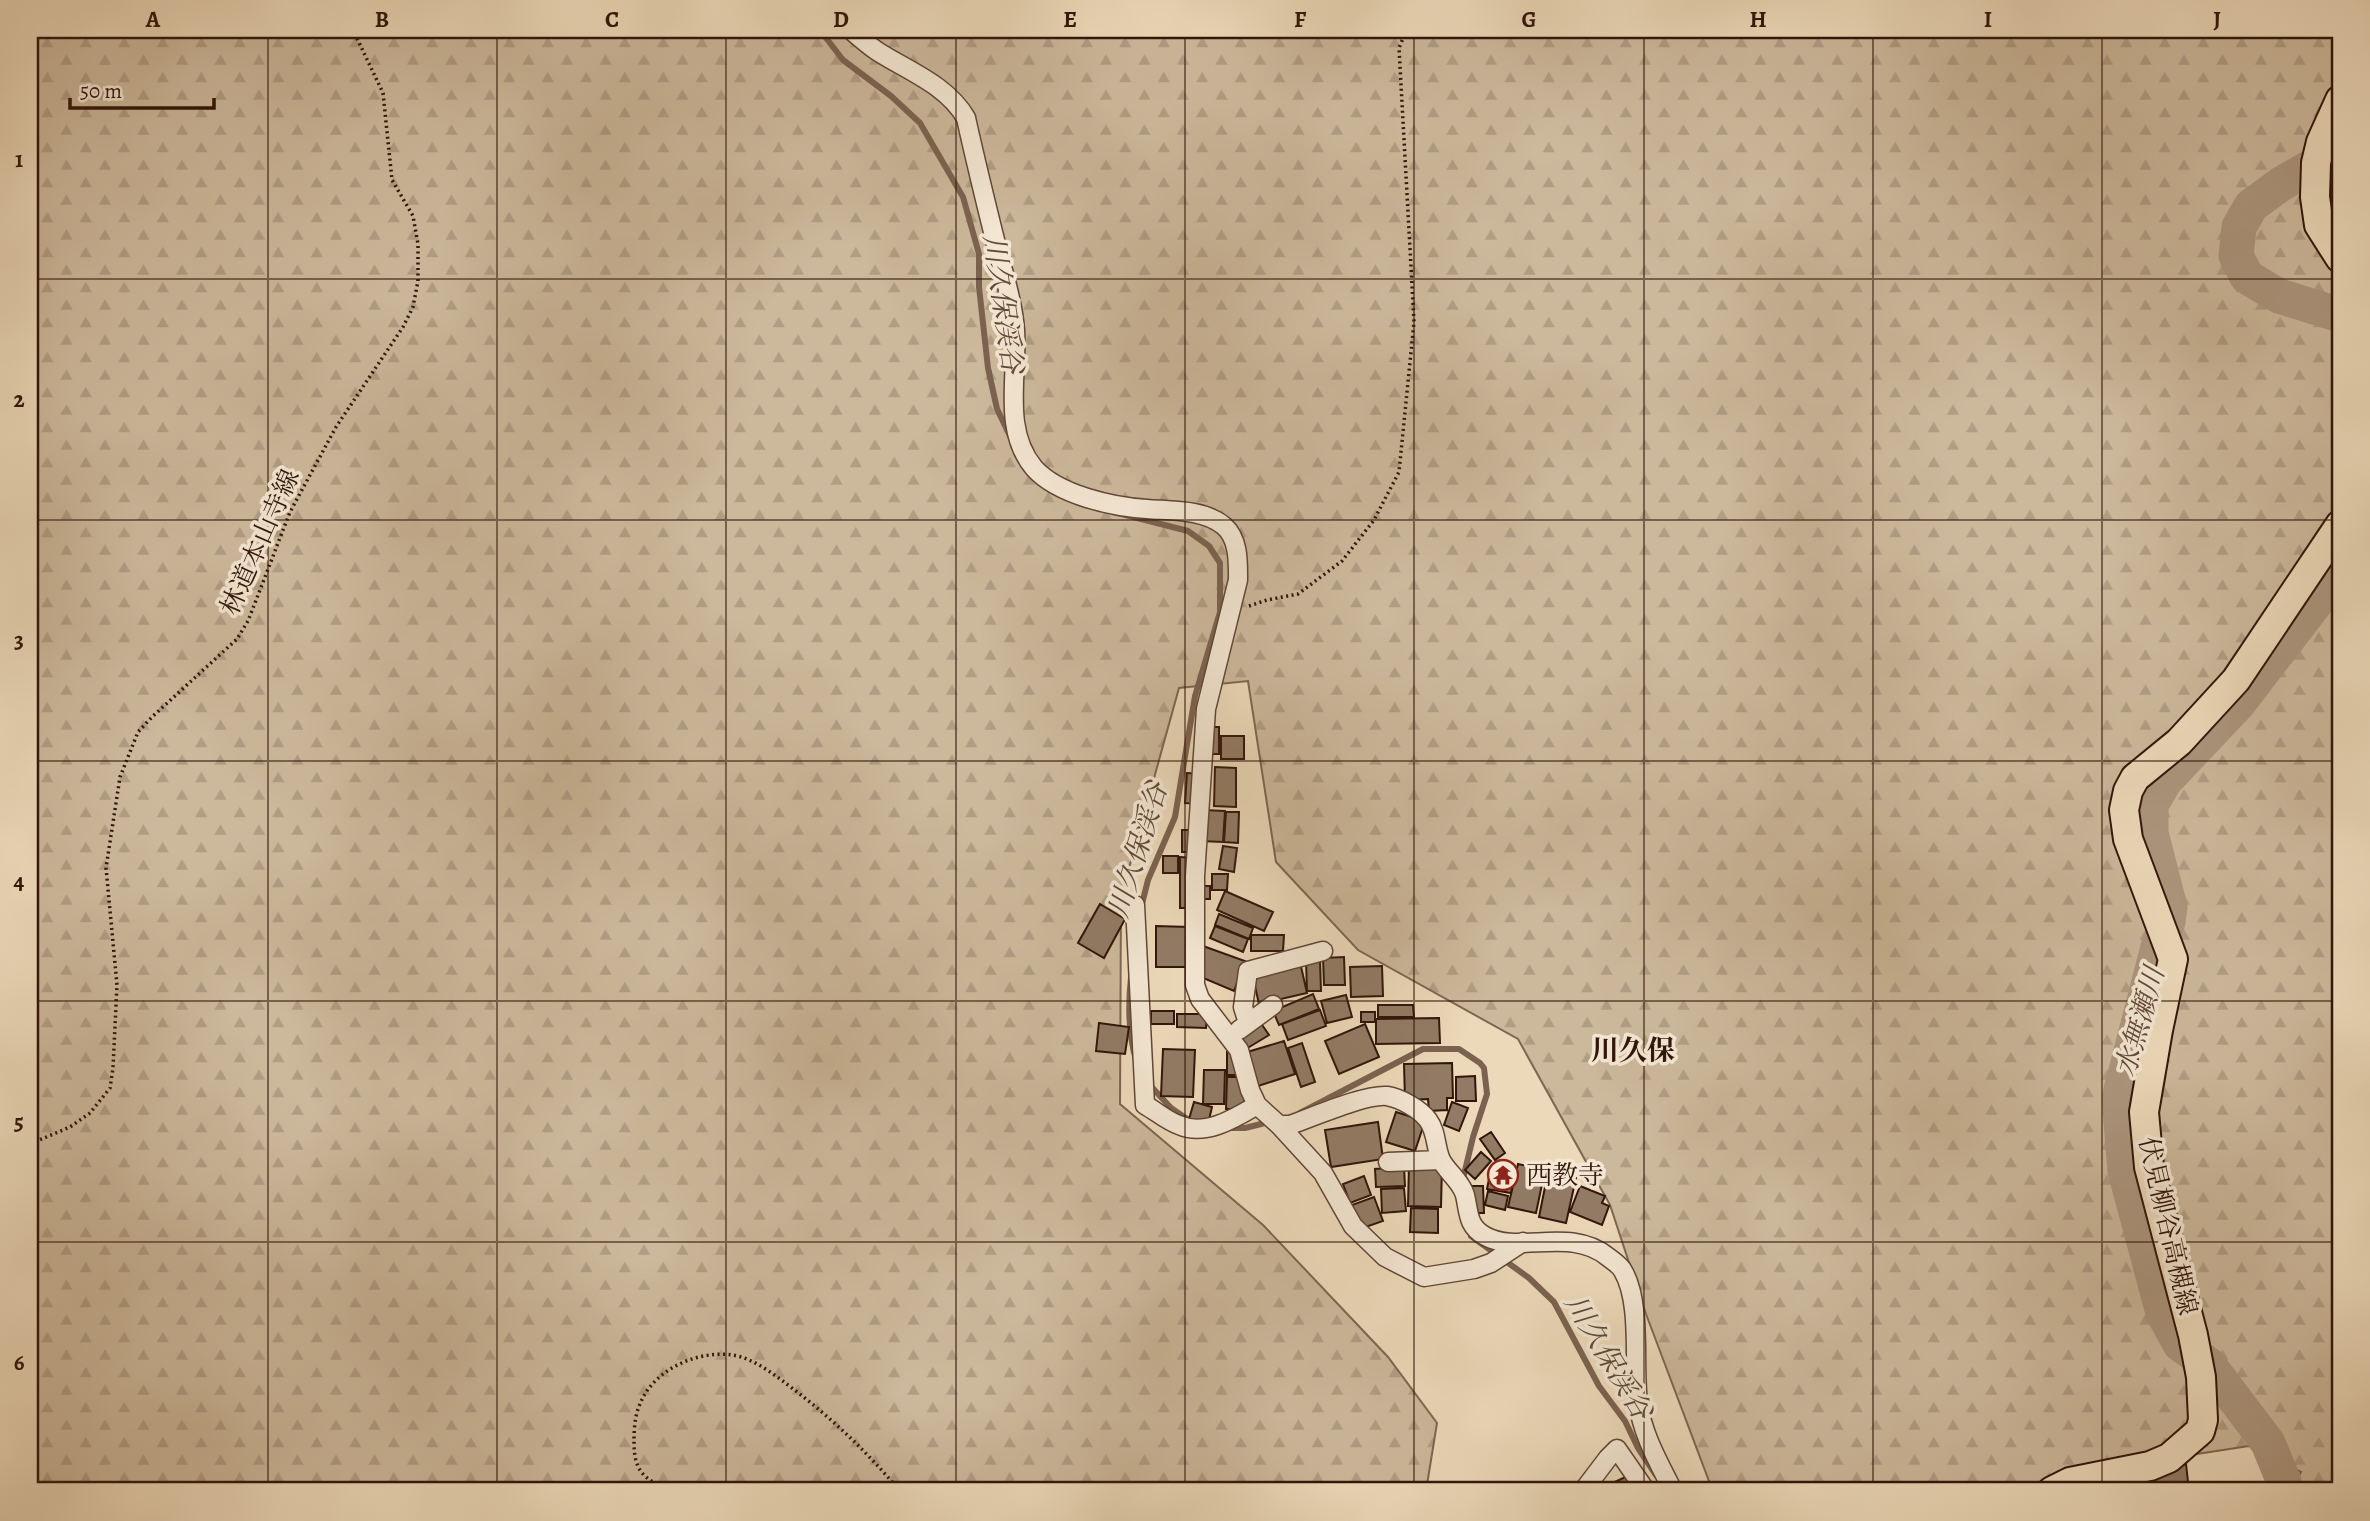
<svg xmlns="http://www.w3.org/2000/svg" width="2370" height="1521" viewBox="0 0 2370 1521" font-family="Alegreya,'Noto Serif JP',serif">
<defs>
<pattern id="forest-firs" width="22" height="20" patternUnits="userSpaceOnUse" patternTransform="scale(1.75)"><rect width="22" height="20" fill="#ccb89b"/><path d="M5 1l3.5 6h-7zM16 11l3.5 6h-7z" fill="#b09d84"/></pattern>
</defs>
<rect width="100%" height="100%" fill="#ecd9b9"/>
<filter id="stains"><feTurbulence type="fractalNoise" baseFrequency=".00286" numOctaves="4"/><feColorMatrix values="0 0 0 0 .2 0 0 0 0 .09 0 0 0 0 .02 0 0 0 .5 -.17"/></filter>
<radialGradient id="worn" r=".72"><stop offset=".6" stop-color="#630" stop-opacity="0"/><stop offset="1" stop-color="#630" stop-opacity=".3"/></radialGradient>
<path fill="url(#forest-firs)" stroke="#7e6652" stroke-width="2" d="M30,30H2340V1491H2291L2301,1472L2249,1446L2151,1461L2053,1491H1716L1712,1489L1646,1314L1610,1205L1518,1039L1358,950L1276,862L1248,681L1179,688L1121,897L1120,1104L1263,1225L1388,1357L1437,1423L1426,1491H30Z"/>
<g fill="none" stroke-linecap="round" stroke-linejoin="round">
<path stroke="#7b6250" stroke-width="6" d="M820,30L843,60L891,96L920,123L963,197L979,254V287L988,368L997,409L1011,438
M1114,512L1188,531L1209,546L1220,563V612L1195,696L1175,817L1148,880L1141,908
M1131,977C1128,1005 1128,1033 1136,1060
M1149,1084L1171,1108L1190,1121
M1300,1113L1423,1049H1459L1480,1063L1484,1068L1487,1094L1473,1137L1462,1183
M1228,1128H1245L1269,1122
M1471,1236L1529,1278L1554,1302L1599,1386L1625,1421L1638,1448L1656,1475"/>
<path stroke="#ac967e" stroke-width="35" d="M2340,141L2314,165L2281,184L2251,206L2239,227L2236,256L2247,277L2279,296L2340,315
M2286,1491L2284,1482L2268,1443L2209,1365L2180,1344L2163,1313L2125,1171L2119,1098L2158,947L2168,922L2170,907L2151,833V805L2165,781L2238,704L2330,584L2340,579"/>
</g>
<path fill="#927b65" stroke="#31150a" stroke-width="2" d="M1206,727H1219V754H1206Z
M1221,736H1244V759H1221Z
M1215,767L1236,768V807L1214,806Z
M1187,773L1202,774L1200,804L1185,803Z
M1203,810L1225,811L1223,842L1201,841Z
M1226,812H1239L1238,843L1224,842Z
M1182,830H1196V852H1182Z
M1223,846L1237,848L1234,872L1219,869Z
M1163,856H1178V873H1163Z
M1180,857L1193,858V908H1180Z
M1212,874H1228L1227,890H1212Z
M1198,886H1210V899H1198Z
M1225,891L1273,912L1264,931L1217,910Z
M1100,904L1125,919L1104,958L1078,943Z
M1219,914L1253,928L1249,939L1215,925Z
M1156,926L1189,927V967H1156Z
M1215,926L1248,939L1243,952L1210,938Z
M1251,935H1284L1283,951H1251Z
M1203,946L1245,961L1234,991L1196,975Z
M1344,957L1345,985H1324L1323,958Z
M1306,961H1320L1321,991H1307Z
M1300,962L1307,993L1259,1004L1252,973Z
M1382,966L1383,996L1351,997L1350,967Z
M1313,994L1319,1009L1279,1025L1273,1011Z
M1346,995L1352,1017L1327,1023L1321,1001Z
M1378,1005H1413L1414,1017H1378Z
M1320,1010L1326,1026L1288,1040L1282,1024Z
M1151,1011H1174V1024H1151Z
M1361,1012H1375V1022H1361Z
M1177,1014H1207L1206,1028L1177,1027Z
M1439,1018L1440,1043L1376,1044V1019Z
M1258,1019L1269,1035L1246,1049L1236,1034Z
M1099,1023L1129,1027L1125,1054L1096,1051Z
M1365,1024L1379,1057L1339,1074L1325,1041Z
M1284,1041L1295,1074L1255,1087L1244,1053Z
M1302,1043L1315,1082L1301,1087L1288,1048Z
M1163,1049L1195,1050L1193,1097L1161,1096Z
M1227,1052H1240L1239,1075H1227Z
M1452,1063L1453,1098H1447V1110L1429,1111L1428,1099L1405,1100L1404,1064Z
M1204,1070H1225L1224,1104H1203Z
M1475,1076L1476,1101H1456V1077Z
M1227,1077H1244V1109H1226Z
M1194,1102L1212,1107L1208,1124L1189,1119Z
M1452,1102L1468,1108L1459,1131L1444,1125Z
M1396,1112L1425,1121L1415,1151L1386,1142Z
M1378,1122L1383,1159L1331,1167L1325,1130Z
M1491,1132L1505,1153L1495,1160L1480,1139Z
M1481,1152L1491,1161L1475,1179L1465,1170Z
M1409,1164L1442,1165L1441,1207L1408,1206Z
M1518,1164L1545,1170L1536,1213L1508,1207Z
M1404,1167L1405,1186L1376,1187L1375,1169Z
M1491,1169L1515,1174L1511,1193L1487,1189Z
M1548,1172L1576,1178L1566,1223L1539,1217Z
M1364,1176L1371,1195L1350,1203L1343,1184Z
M1469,1186H1483L1484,1213H1469Z
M1580,1186L1605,1196L1602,1203L1609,1206L1602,1225L1570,1212Z
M1404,1188L1406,1211L1382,1213L1381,1189Z
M1488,1191L1508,1196L1505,1210L1485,1205Z
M1374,1197L1383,1221L1360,1229L1352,1205Z
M1411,1208L1438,1209V1233L1410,1232Z
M2186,1464L2189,1491H2125L2123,1477L2152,1468Z
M1632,1474L1641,1491H1611L1608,1485Z
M2121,1479L2122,1491H2086Z"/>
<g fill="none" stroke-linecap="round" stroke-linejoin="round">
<g stroke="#604636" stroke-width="21">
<path id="street" d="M851,30C859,37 868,45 877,51C908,71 947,85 966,118C976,163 987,208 998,252C1005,278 1013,304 1015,330C1018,376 1002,430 1034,468C1058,495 1113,507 1147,509C1170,511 1204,509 1224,526C1239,539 1238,562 1238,580L1206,709L1195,876V985L1200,999L1239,1050L1250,1090L1257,1105L1279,1125H1290C1313,1117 1365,1094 1387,1096C1400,1098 1420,1109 1428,1120C1437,1132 1435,1147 1441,1160C1447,1172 1461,1181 1465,1195C1469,1212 1467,1226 1485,1236C1519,1255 1570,1226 1608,1257C1613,1261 1620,1265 1623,1271C1642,1303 1633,1365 1638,1402C1642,1434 1659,1463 1673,1491
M1135,905L1145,1105C1156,1111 1167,1121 1179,1125C1205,1137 1235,1118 1257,1105
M1248,1023L1243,1007L1248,971L1323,951
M1239,1030L1273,1005
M1279,1125L1323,1173L1353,1226L1385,1257L1424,1277L1474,1269L1491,1263L1523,1242
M1388,1162L1441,1160
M1583,1491L1608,1458L1617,1449L1646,1491"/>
</g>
<g stroke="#31150a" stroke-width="32">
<path id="primary" d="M2340,100L2321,142L2316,163L2315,197L2319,225L2340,258
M2052,1491L2070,1482L2150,1466L2169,1458L2200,1431L2203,1420L2201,1377L2193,1335L2149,1167L2144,1112L2158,1030L2173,959L2128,839L2124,810L2128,791L2135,778L2179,742L2236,680L2340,525"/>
</g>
<path stroke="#31150a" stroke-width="3.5" stroke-dasharray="2 3.5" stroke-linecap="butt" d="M1249,606L1267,600L1298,594L1342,561L1374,520L1399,472L1414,322L1399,48L1406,31L1410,30
M30,1144L70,1127L90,1113L110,1088L113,1068L117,985L106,868L120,777L138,732L152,717L237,639L248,621L290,512L336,427L403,327L413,307L418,281V244L413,216L392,180L383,93L353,30
M672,1491C662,1487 652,1483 644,1475C635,1466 634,1453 634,1441C634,1429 635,1415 640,1404C653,1370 697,1350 732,1355C753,1358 772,1373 788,1385C833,1419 864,1449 900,1491"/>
<use href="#street" stroke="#f3e6d2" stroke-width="18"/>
<use href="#primary" stroke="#ecd9b9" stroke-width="28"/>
</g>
<path fill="none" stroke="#31150a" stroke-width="2" stroke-opacity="0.55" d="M268,30V1491M497,30V1491M726,30V1491M956,30V1491M1185,30V1491M1414,30V1491M1644,30V1491M1873,30V1491M2102,30V1491M30,279H2340M30,520H2340M30,761H2340M30,1001H2340M30,1242H2340"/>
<defs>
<g id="temple-ring" transform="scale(1.575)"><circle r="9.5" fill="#f3e6d2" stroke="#8f2418" stroke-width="1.5"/><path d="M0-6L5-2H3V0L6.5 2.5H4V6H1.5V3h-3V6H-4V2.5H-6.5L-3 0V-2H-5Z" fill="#8f2418"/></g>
</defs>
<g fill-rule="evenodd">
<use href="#temple-ring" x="1503" y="1175"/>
</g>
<g text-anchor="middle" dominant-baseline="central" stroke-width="7" stroke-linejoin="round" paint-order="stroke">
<g font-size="26" fill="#31150a" stroke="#f3e6d2">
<text transform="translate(260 542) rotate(-66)">林道本山寺線</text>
<text transform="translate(2168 1226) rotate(77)">伏見柳谷高槻線</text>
</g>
<g font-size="26" fill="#31150a" stroke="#f3e6d2" text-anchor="start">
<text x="1526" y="1175">西教寺</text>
</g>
<g font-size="28" font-style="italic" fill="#624938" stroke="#f3e6d2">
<text transform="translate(1003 304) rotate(82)">川久保渓谷</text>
<text transform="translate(1138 850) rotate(-73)">川久保渓谷</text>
<text transform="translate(2140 1022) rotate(-74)">水無瀬川</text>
<text transform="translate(1608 1357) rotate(59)">川久保渓谷</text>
</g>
<g font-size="28" font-weight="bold" fill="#31150a" stroke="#f3e6d2">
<text x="1633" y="1051">川久保</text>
</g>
</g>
<rect width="2370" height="1521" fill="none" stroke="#ecd9b9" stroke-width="77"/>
<path d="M70 98v10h144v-10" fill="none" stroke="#31150a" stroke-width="3.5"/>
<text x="80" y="98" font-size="21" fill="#31150a" stroke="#f3e6d2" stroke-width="5" paint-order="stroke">50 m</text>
<rect x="38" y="38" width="2294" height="1444" fill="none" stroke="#31150a" stroke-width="2.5"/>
<g font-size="23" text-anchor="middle" font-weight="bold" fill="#31150a">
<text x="153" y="27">A</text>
<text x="382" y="27">B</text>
<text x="612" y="27">C</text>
<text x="841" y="27">D</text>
<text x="1070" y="27">E</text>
<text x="1300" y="27">F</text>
<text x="1529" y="27">G</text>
<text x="1758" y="27">H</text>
<text x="1988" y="27">I</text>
<text x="2217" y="27">J</text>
<text x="19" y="167">1</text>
<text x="19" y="407">2</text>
<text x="19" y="648">3</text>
<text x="19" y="889">4</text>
<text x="19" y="1129">5</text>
<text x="19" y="1370">6</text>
</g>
<rect width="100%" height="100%" filter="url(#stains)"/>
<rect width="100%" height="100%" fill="url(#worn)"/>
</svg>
